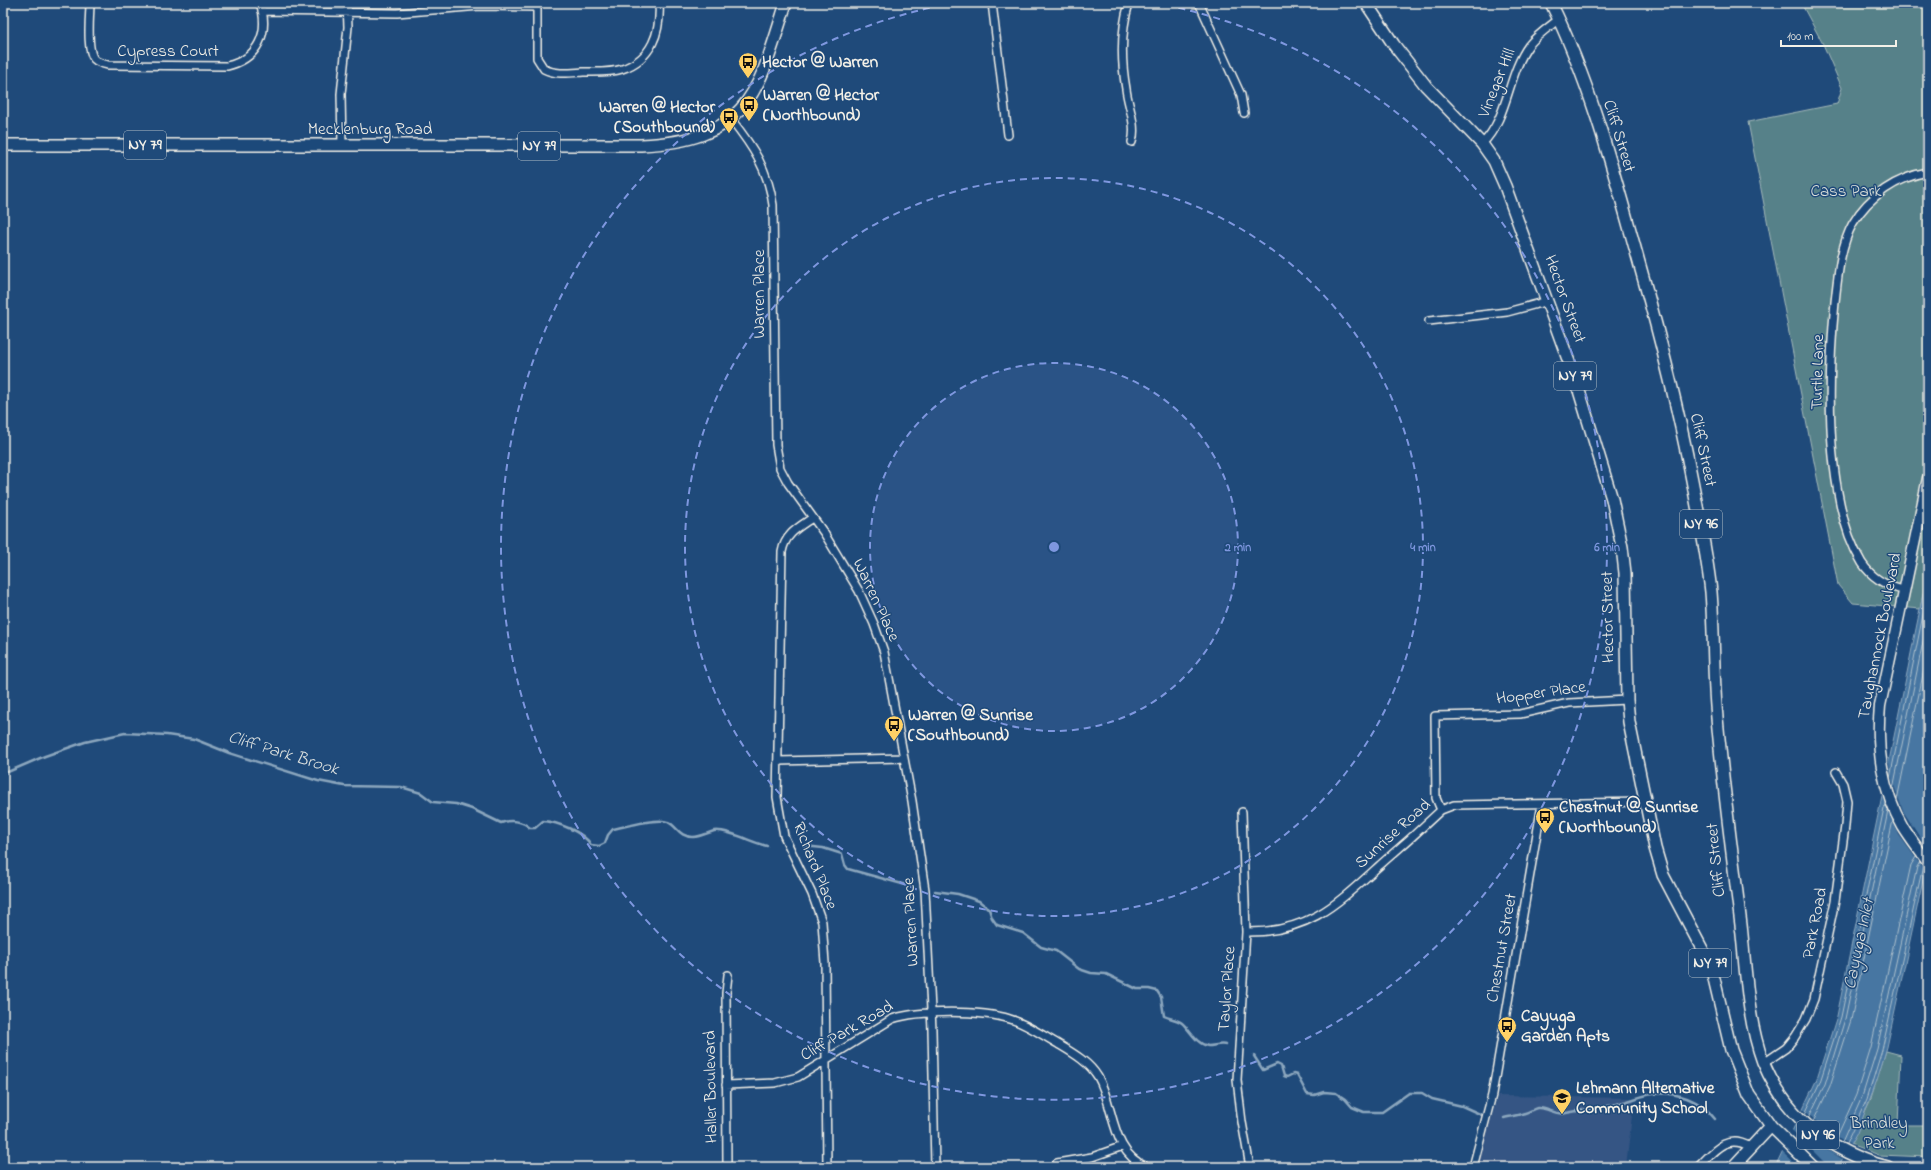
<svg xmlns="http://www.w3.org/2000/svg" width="1931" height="1170" viewBox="0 0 1931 1170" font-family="'Indie Flower',sans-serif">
<rect width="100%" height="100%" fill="#1f4a7a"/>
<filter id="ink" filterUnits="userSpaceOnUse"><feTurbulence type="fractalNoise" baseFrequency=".025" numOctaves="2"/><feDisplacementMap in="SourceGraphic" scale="8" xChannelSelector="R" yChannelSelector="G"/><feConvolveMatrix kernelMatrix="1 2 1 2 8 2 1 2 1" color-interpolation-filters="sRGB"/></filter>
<g filter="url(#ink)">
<path fill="#345584" d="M1498,1096L1634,1098L1626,1167H1477Z"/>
<path fill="#568189" stroke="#a5b9b8" d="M1801,3H1928V570L1920,609L1853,603L1838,585L1748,122L1837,104L1842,88L1823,44Z
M1886,1051L1901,1055L1898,1125H1928V1157L1879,1155L1850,1144L1870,1101Z"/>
<path fill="#4676a2" stroke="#8ca7be" d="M1928,570V857L1887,1047L1877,1080L1857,1133L1838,1167H1775L1816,1081L1837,1016Z"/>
<path fill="#1f4a7a" d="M1888,759L1892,780L1903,811L1928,850L1927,874L1899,835L1884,802L1881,793Z
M1801,1107L1822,1127L1852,1146L1844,1160L1812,1141L1794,1123Z
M1791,1129L1829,1167H1799L1781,1150Z"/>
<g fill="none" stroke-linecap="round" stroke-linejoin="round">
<path stroke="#aec0cc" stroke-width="1" d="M1890,778L1928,590
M1893,789L1928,617
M1897,800L1928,650
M1805,1114L1820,1082L1841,1017L1885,803
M1809,1117L1825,1084L1845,1019L1888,811
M1813,1122L1830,1086L1851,1020L1893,820
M1836,1139L1856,1095L1871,1047L1911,865L1916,857
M1842,1142L1862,1097L1877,1049L1917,867L1920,862
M1846,1144L1867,1099L1882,1050L1923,866"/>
<path stroke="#8ca7be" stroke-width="2.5" d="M3,774L45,756L85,742L125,733L167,735L194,739L229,753L318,781L344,786L401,787L421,793L433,802L456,804L472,809L501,823C510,819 523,821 530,828H535L543,821C557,822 584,832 591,845L599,846L605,843L608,835L613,829C624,827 658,817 668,822C677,826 679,837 693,837C701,837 707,833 714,831C727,829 753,843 767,846
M804,846L823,848L842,854L845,865L848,869L913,887
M935,891L958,894L979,901L989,909L992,918L997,925L1023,933L1041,947L1056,951L1079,969L1091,973L1106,974L1137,989H1149L1157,991L1161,997L1164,1016C1170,1019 1177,1019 1182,1023C1190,1030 1196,1044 1208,1046C1214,1046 1220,1043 1226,1045
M1254,1056L1263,1070L1277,1064L1281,1066L1284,1076L1287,1077L1293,1074L1297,1075L1307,1094L1314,1095L1324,1092L1336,1093L1345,1099L1352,1107L1364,1112H1382L1409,1093H1422L1432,1099L1462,1106L1482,1115
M1504,1118C1511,1116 1519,1115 1525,1113C1529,1112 1533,1109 1537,1108C1548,1107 1555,1116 1566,1113C1584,1109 1602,1108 1620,1103C1631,1101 1642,1095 1653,1094C1676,1091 1701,1100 1715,1119"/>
<g stroke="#f4f1e8" stroke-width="10">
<path id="minor" d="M90,3C90,16 86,49 94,59C98,63 103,64 108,65L227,66C258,59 270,33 260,3
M537,3V58L544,69C556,75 569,73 583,72C595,72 610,73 622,69C652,59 661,32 659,3
M992,3L1008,135
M1129,3C1121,30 1121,61 1126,89C1128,106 1137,125 1132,142
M1199,3L1241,95L1244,113
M262,11L397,13L480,6L537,7
M731,119C753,147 768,169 773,205L776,445L780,468L788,483L824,533L859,591L874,624L884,652L889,678L912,801L925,890L932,1030L935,1167
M1482,144C1509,117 1507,75 1529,45C1537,35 1549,27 1559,19
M342,145L341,94L348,27L347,3
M1429,321L1507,312L1548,301
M812,518C799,527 785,534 782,552L777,797L784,836L812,894L822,922L825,963L827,1167
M1903,590C1886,586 1872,578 1862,563C1851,545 1844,523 1840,503C1827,441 1829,365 1835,302C1838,275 1840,247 1853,223C1869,196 1897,177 1928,172
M778,761L904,758
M1441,810L1436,798L1435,716L1520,714L1569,703L1627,700
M1242,812L1246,932L1237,1080L1242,1122L1250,1167
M1246,932C1308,933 1336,905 1380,865C1401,847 1421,829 1441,810L1454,805L1645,802
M1764,1063L1786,1048L1795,1037L1806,1019L1814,999L1835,901L1845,826L1847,801L1843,784L1836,772
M726,1085L775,1083L798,1077L892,1019C919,1010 982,1010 1010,1019C1027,1024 1042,1035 1058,1044C1073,1053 1089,1062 1098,1077C1115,1106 1110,1153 1147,1167
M1057,1163L1092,1157L1123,1146
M727,1167L726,993L728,975
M1473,1167L1492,1095L1542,804
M1698,1167C1714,1151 1726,1133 1750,1147"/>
</g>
<g stroke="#f4f1e8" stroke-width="13">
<path id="secondary" d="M1928,478L1880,706C1876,747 1882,791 1903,827C1911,840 1920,851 1928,863"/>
</g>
<g stroke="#f4f1e8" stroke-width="14">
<path id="primary" d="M1366,3L1394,45L1426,86L1482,144L1494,161L1505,186L1577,384L1612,499L1622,547L1625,573L1627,700L1629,722L1655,848L1663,875L1711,966L1731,1050L1749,1095L1771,1126L1813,1167
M1551,3C1592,86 1615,177 1640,266C1660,337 1678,408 1692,480C1699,517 1707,554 1711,592C1714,630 1713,668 1716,706C1722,779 1732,852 1741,925C1746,970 1747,1019 1763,1062C1786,1117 1830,1153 1888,1167
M3,145H641C749,140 758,93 786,3
M1733,1167L1771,1126"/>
</g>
<use href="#minor" stroke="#1f4a7a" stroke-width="7"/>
<use href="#secondary" stroke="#1f4a7a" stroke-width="10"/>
<use href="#primary" stroke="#1f4a7a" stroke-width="11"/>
</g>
</g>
<circle cx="1054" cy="547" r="184" fill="#7e97df" fill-opacity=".12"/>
<g fill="none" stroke="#7e97df" stroke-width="2" stroke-dasharray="7 5">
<circle cx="1054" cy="547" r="184"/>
<circle cx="1054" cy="547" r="369"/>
<path d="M1155 3A553 553 0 1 1 953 3"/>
</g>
<defs>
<g id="bus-pin" transform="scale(1)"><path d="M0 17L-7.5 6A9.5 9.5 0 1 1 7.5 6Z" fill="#ffd166" stroke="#1f4a7a"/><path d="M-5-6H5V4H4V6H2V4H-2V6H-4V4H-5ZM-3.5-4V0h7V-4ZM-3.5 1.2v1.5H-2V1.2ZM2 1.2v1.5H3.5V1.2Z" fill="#111"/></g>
<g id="school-pin" transform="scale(1)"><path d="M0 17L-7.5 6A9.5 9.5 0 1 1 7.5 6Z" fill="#ffd166" stroke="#1f4a7a"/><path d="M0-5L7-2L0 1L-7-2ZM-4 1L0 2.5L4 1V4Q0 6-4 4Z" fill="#111"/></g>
</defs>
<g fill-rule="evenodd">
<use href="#bus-pin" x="748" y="62"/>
<use href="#bus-pin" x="749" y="105"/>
<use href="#bus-pin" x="729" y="117"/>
<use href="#bus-pin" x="894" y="725"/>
<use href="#bus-pin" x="1545" y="817"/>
<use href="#bus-pin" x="1507" y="1026"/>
<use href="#school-pin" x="1562" y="1098"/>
</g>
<g text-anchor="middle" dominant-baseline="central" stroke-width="3" stroke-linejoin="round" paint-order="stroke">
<g fill="#1f4a7a" stroke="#b4bfc7" stroke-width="1">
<rect x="124" y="131" width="42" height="28" rx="3"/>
<rect x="518" y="132" width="42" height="28" rx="3"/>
<rect x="1554" y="362" width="42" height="28" rx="3"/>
<rect x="1680" y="510" width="42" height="28" rx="3"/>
<rect x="1689" y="949" width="42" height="28" rx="3"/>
<rect x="1797" y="1121" width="42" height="28" rx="3"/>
</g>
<g font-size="16" font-weight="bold" fill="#f4f1e8">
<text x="145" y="145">NY 79</text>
<text x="539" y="146">NY 79</text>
<text x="1575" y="376">NY 79</text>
<text x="1701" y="524">NY 96</text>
<text x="1710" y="963">NY 79</text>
<text x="1818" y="1135">NY 96</text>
</g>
<g font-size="17" fill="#f4f1e8" stroke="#1f4a7a">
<text x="168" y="51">Cypress Court</text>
<text transform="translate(1497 83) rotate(-68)">Vinegar Hill</text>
<text x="370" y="129">Mecklenburg Road</text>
<text transform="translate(1619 136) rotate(73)">Cliff Street</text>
<text transform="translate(759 294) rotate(-90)">Warren Place</text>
<text transform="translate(1565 299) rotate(70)">Hector Street</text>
<text transform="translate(1818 372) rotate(-89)">Turtle Lane</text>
<text transform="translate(1703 450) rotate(78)">Cliff Street</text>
<text transform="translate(876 600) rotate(65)">Warren Place</text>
<text transform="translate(1608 617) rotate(-91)">Hector Street</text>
<text transform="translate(1880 636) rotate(-79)">Taughannock Boulevard</text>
<text transform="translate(1541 693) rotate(-8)">Hopper Place</text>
<text transform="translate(1393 834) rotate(-42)">Sunrise Road</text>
<text transform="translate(1716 860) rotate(-96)">Cliff Street</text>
<text transform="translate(815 866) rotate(68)">Richard Place</text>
<text transform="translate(911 922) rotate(-93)">Warren Place</text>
<text transform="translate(1815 923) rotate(-79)">Park Road</text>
<text transform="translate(1502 948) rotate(-80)">Chestnut Street</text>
<text transform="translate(1227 989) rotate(-86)">Taylor Place</text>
<text transform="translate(847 1031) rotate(-30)">Cliff Park Road</text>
<text transform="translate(711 1087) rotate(-91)">Haller Boulevard</text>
</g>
<g font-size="17" font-weight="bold" fill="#f4f1e8" stroke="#1f4a7a" text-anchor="start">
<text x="762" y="62">Hector @ Warren</text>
<text x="763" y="95">Warren @ Hector<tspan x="763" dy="20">(Northbound)</tspan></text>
<text x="715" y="107" text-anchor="end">Warren @ Hector<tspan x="715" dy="20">(Southbound)</tspan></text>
<text x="908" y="715">Warren @ Sunrise<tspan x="908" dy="20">(Southbound)</tspan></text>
<text x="1559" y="807">Chestnut @ Sunrise<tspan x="1559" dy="20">(Northbound)</tspan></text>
<text x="1521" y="1016">Cayuga<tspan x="1521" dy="20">Garden Apts</tspan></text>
<text x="1576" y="1088">Lehmann Alternative<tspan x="1576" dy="20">Community School</tspan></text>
</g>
<g font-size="17" fill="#dce0da" stroke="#1f4a7a">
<text x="1846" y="191">Cass Park</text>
<text x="1879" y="1123">Brindley<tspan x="1879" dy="20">Park</tspan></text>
</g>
<g font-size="18" font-style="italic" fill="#dadfde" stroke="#1f4a7a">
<text transform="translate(283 754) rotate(17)">Cliff Park Brook</text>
<text transform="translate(1860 944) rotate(-78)">Cayuga Inlet</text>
</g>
</g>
<circle cx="1054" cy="547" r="6" fill="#7e97df" stroke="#1f4a7a" stroke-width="2"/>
<g font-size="12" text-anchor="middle" font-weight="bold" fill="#7e97df" stroke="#1f4a7a" stroke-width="3" stroke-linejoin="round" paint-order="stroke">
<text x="1238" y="551">2 min</text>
<text x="1423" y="551">4 min</text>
<text x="1607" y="551">6 min</text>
</g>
<rect width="1931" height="1170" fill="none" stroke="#1f4a7a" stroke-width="16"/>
<rect x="8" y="8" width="1915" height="1154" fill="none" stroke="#f4f1e8" stroke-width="1.5" filter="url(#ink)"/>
<path d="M1781 40v6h115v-6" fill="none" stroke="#f4f1e8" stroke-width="2"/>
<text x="1787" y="40" font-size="12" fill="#f4f1e8" stroke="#1f4a7a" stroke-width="3" paint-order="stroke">100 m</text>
</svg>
